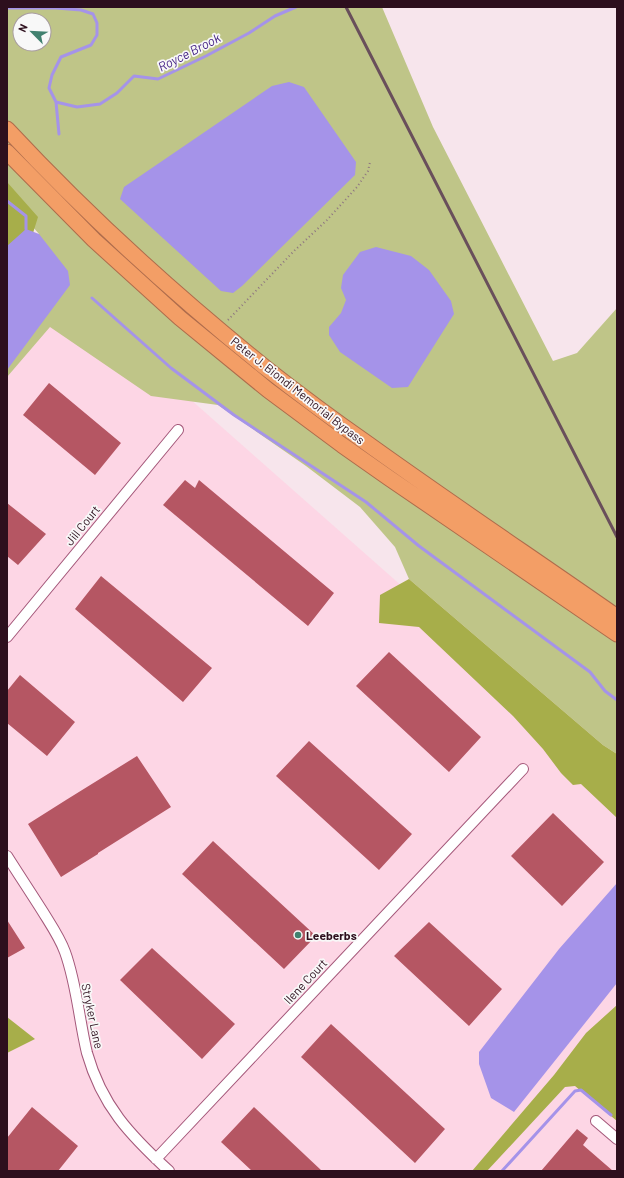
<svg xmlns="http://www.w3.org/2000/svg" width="624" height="1178" viewBox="0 0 624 1178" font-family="Barlow,sans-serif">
<rect width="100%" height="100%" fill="#f7e5ec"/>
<path fill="#fdd6e5" d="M7,280L79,301L617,776V1171H7Z"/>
<path fill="#bfc588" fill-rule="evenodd" d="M7,7H382L433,127L553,361L577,353L617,308V754L603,745L409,579L395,547L360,507L306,466L218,405L151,396L50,327L7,377V253L39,234L7,197ZM20,20H44V44H20Z"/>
<path fill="#a7ae4a" d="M7,182L38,217L29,246L7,258Z
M409,579L603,745L617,754V818L581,784L573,785L561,773L543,749L513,716L419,627L379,623L380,595Z
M617,1005V1121L575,1086L565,1087L487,1171H472L554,1075L586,1033Z
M7,1017L35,1039L7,1053Z"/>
<path fill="#a593e9" d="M289,82L304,87L356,162L355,175L242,286L233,293L221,291L120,199L124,187L272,86Z
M26,229L39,234L68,271L70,285L7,370V246Z
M376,247L411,256L429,270L451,301L454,314L408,387L392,388L340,352L329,335V327L341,313L346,300L341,288L343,275L360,252Z
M617,883V983L514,1112L491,1098L479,1064V1052L559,949Z"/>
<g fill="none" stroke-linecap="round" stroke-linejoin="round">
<path stroke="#a593e9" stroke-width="3" d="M7,8H56L81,10L93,14L97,23V35L91,45L61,57L52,75L49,88L56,102L77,107L100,104L117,93L134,76L158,79L206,56L249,33L275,16L296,7
M56,102L59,134
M7,201L26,216V229
M92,298L171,368L234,415L366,502L419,546L590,672L605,691L617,700
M502,1171L575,1091L581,1090L611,1115"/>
</g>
<path fill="#b55663" d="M49,383L121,443L95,475L23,415Z
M185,480L195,488L199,480L334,593L308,626L163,505Z
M7,503L46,534L18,565L7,556Z
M101,576L212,668L183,702L75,609Z
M389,652L481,737L449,772L356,686Z
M20,675L75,722L47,756L7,723V691Z
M309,741L412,834L379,870L276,776Z
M137,756L171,807L98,853V854L61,877L28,824L66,800Z
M553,813L604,862L562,906L511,856Z
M213,841L316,936L284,969L182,874Z
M7,920L25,948L7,958Z
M429,922L502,989L469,1026L394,956Z
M152,948L235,1024L202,1059L120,980Z
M331,1024L445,1129L415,1163L301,1057Z
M32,1107L78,1146L58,1171H7V1138Z
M254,1107L322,1171H252L221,1142Z
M577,1129L588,1138L583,1145L613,1171H541Z"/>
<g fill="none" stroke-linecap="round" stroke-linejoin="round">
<g stroke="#a4587a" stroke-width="12">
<path id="minor" d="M7,637L178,430
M7,856C19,875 31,893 43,912C51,925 60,938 65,952C77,985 79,1020 87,1053C102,1106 130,1135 169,1171
M596,1121L617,1139
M156,1159L523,769"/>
</g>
<g stroke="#ae6c4c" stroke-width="17">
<path id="highway" d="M7,129C88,216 175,295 267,369C300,395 334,420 368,444C450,503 534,559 617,617
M7,152L94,240L180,318L268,390L342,445L389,478L617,634"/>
</g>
<path stroke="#8d7580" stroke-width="2" stroke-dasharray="1 3" stroke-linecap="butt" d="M228,320L294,251L327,220L357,187L368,171L370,162"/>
<use href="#minor" stroke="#fff" stroke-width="10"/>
<use href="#highway" stroke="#f39e66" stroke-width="15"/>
<path stroke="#694f5b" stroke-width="3" d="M346,7L617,537"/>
</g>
<circle fill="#41816f" stroke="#f8f8f8" stroke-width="1.5" cx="298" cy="935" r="4"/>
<g text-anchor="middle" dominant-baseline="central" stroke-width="3.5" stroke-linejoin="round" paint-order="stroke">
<g font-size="12" fill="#2d0f1d" stroke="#f8f8f8">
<text transform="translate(298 390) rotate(38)">Peter J. Biondi Memorial Bypass</text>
<text transform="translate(82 525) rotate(-51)">Jill Court</text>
<text transform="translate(305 981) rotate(-47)">Ilene Court</text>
<text transform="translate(93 1016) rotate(78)">Stryker Lane</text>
</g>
<g font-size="12" font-weight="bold" fill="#2d0f1d" stroke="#f8f8f8" text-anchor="start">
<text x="306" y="935">Leeberbs</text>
</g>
<g font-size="13" font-style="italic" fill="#442285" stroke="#f8f8f8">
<text transform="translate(189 52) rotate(-27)">Royce Brook</text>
</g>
</g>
<rect width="624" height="1178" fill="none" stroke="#2d0f1d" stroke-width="16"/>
<g transform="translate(32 32) rotate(294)"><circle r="19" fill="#f8f8f8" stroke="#a79ba0"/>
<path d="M0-3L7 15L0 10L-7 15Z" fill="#41816f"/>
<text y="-6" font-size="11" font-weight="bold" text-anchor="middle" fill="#2d0f1d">N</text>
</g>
</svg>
